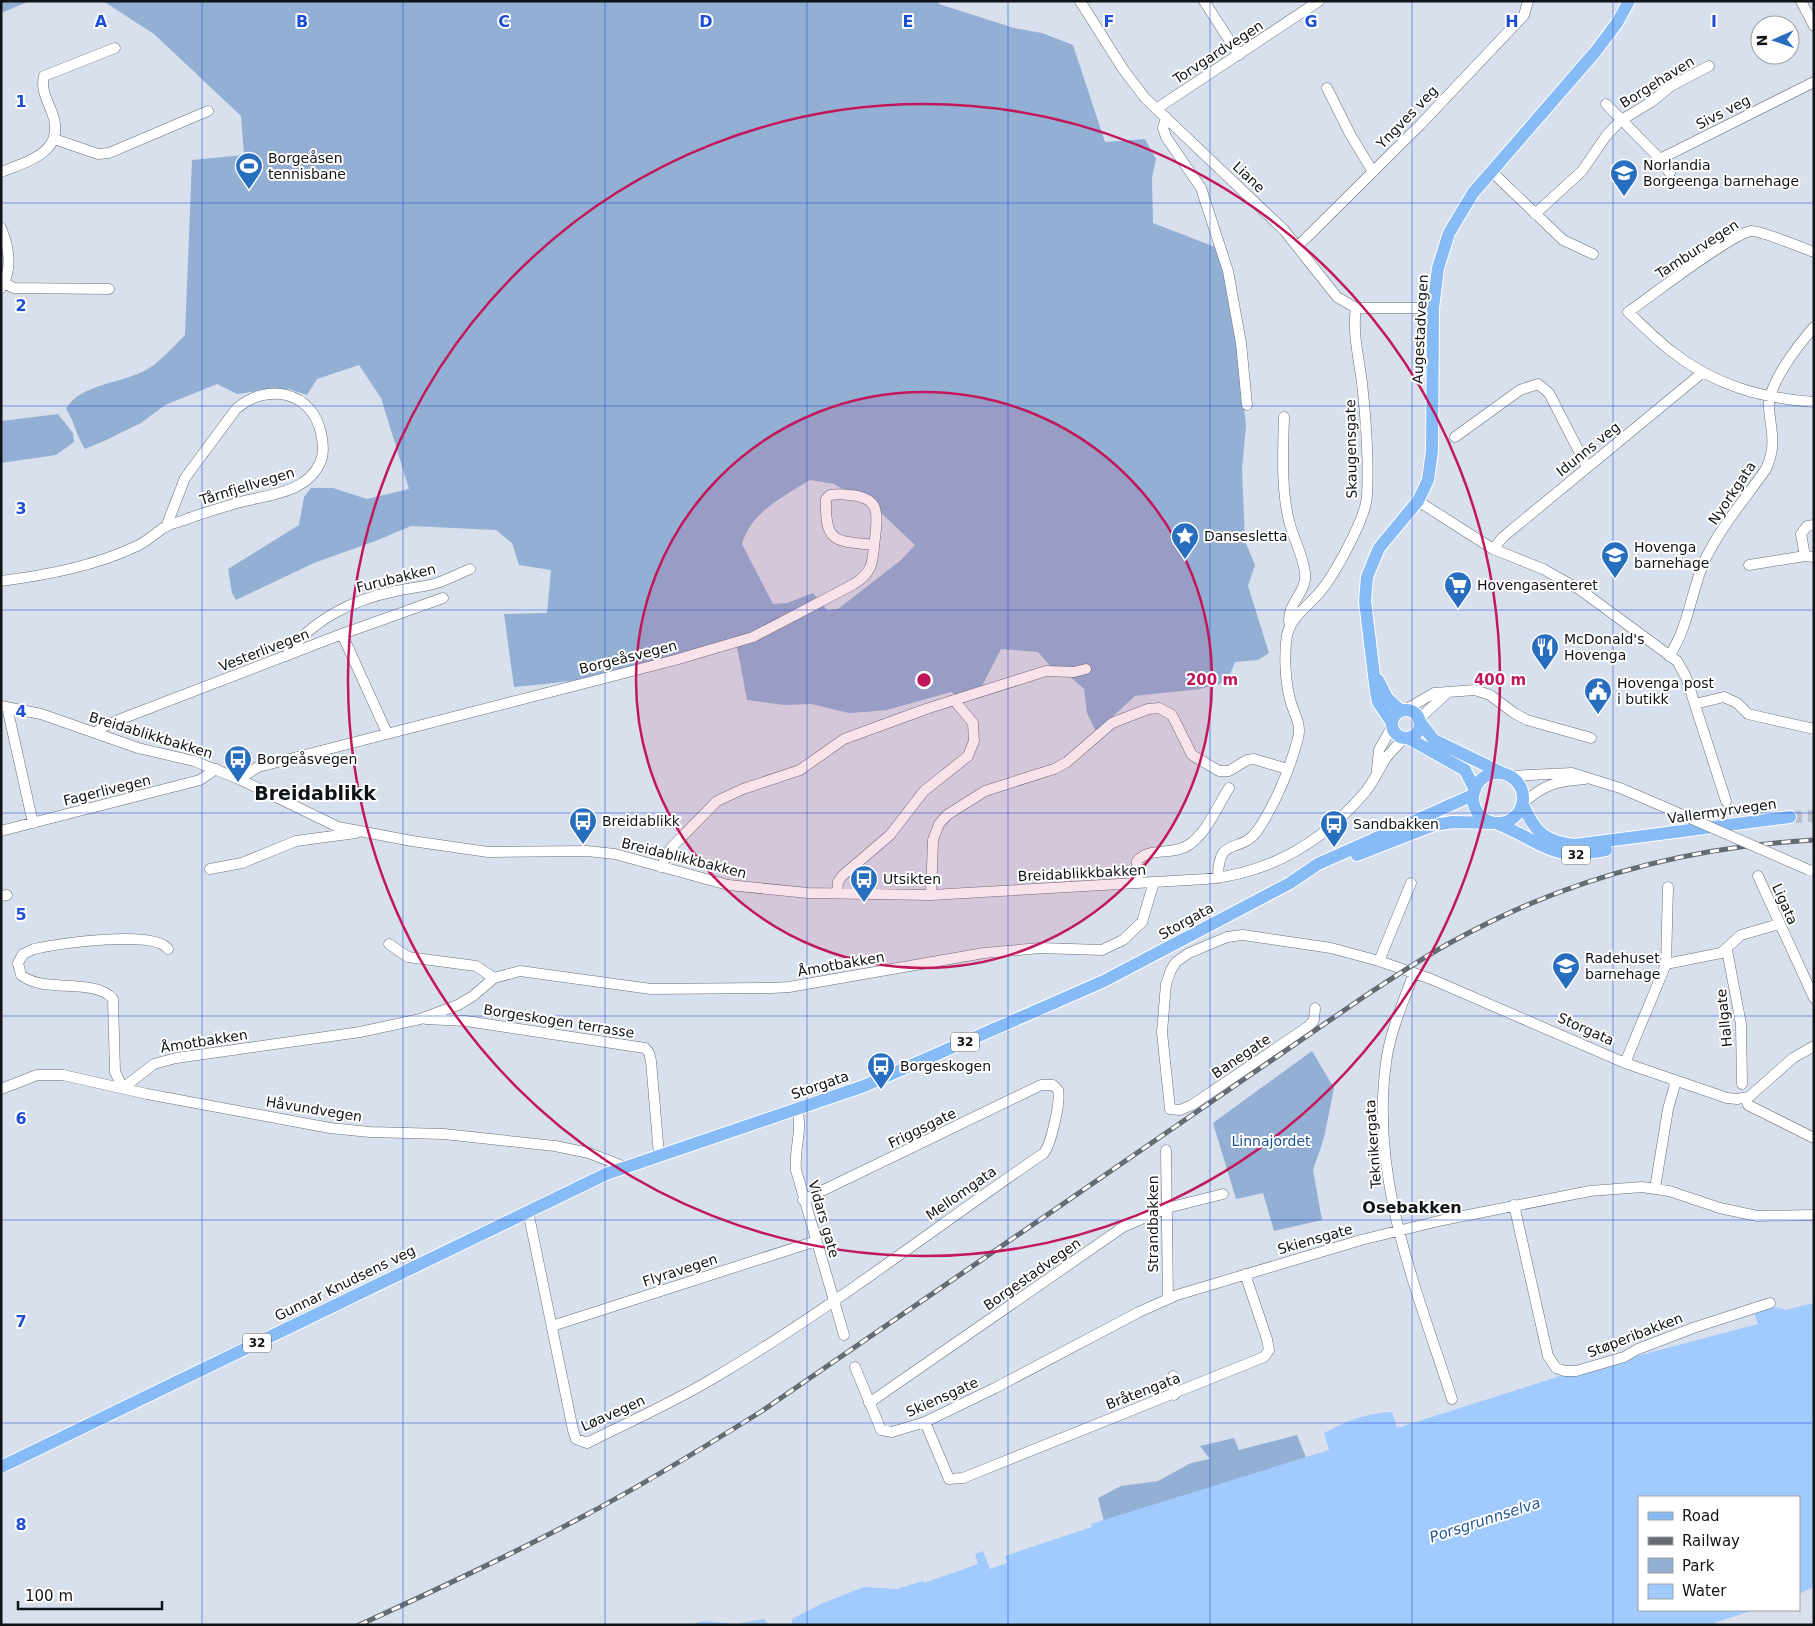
<svg xmlns="http://www.w3.org/2000/svg" width="1815" height="1626" viewBox="0 0 1815 1626" font-family="'DejaVu Sans',sans-serif">
<rect width="100%" height="100%" fill="#d7e0ec"/>
<path fill="#93b0d4" fill-rule="evenodd" d="M1,1H30L1,13Z
M103,1H938L939,4L1014,28L1042,33L1073,45L1105,142L1145,139L1156,159L1152,178L1153,223L1220,249L1235,323L1246,426L1242,469L1245,541L1255,565L1248,586L1269,653L1258,660L1235,662L1227,682L1200,689L1135,696L1096,732L1087,713L1084,689L1067,674L1058,675L1038,652L1001,649L979,692L962,699L951,692L887,710L865,712L849,713L811,704L784,705L747,700L737,647C663,666 590,681 514,687L504,614L547,613L551,570L519,565L512,543L496,530L411,526L378,540L314,563L236,600L232,593L228,569L299,525L304,497L311,488H333L367,499L409,489L381,398L359,365L317,379L307,395L289,389H273L237,394L217,384L165,405L141,423L104,441L85,449C76,436 75,422 66,409C80,382 129,384 154,365C165,356 175,345 185,335L192,160L244,155L241,116L154,34ZM810,480L834,484L878,510L915,545L901,560L838,609L827,610L813,593L787,603L773,604L742,544C751,512 783,497 810,480Z
M58,414L73,433L74,442L56,455L1,463V421Z
M1312,1051L1334,1088L1324,1138L1313,1170L1322,1220L1274,1231L1263,1193L1236,1199L1213,1123Z
M1297,1435L1307,1460L1105,1525L1098,1498L1121,1486L1158,1481L1191,1463L1210,1459L1200,1446L1234,1438L1239,1450Z"/>
<path fill="#a1cafe" d="M1814,1303V1587L1799,1594V1497H1639V1610H1754L1716,1622V1625H792V1619L823,1603L864,1587L897,1589L923,1581L924,1583L978,1564L975,1554L983,1551L990,1569L1007,1563L1005,1556L1092,1527L1091,1524L1329,1450L1324,1433C1346,1421 1366,1413 1392,1412L1397,1428L1557,1377L1758,1324L1754,1313L1775,1307L1786,1310Z
M764,1619L769,1625H687L704,1621L736,1624Z"/>
<g fill="none" stroke-linecap="round" stroke-linejoin="round">
<path stroke="#b9c1cc" stroke-width="12" stroke-dasharray="12 6" stroke-linecap="butt" d="M1790,817L1814,816"/>
<g stroke="#68707b" stroke-width="11">
<path id="minor" d="M1080,1L1123,69L1145,98L1284,230L1337,297L1356,308H1433
M1204,1L1239,55
M1801,1L1814,26
M1327,88L1350,134L1373,172
M1606,104L1660,159L1670,173
M1156,109L1319,1
M1166,117L1163,128L1166,137L1201,188L1228,271L1241,343L1247,405
M54,139L98,154L109,153L208,111
M1660,159L1814,82
M1491,171L1563,240L1593,254
M1,172C31,160 68,151 51,110C46,98 41,89 44,76L115,48
M1535,214L1582,171L1606,136L1620,121L1651,102L1671,86L1709,66
M1,228C9,247 13,269 1,288
M1298,246L1421,124L1524,15L1528,1
M1814,252C1802,248 1760,230 1751,231C1731,234 1650,297 1628,312C1642,325 1656,339 1671,351C1714,385 1760,398 1814,402
M4,283L14,288L109,289
M1284,417C1283,451 1281,488 1289,521C1293,538 1303,555 1305,573C1308,593 1284,605 1290,626
M1455,437L1520,390L1538,384L1549,393L1587,467
M1418,501L1493,549L1543,569L1579,589L1677,661L1686,677L1726,801
M1493,549L1503,537L1702,373
M1805,556L1801,534L1807,526L1814,525
M1749,565L1805,556L1814,557
M1,581C47,575 95,566 137,546C148,541 155,533 165,527C171,523 180,522 187,519C203,513 220,508 237,503C265,495 306,494 320,463C324,455 323,442 321,433C312,391 267,382 236,409L185,478L166,527
M342,634L387,733
M286,656C311,620 354,599 396,591C409,588 422,587 434,584C447,580 458,574 470,569
M1669,656C1688,629 1691,592 1704,562C1719,529 1745,499 1766,469C1777,444 1771,433 1769,408C1767,385 1799,344 1814,327
M1695,704L1724,697L1737,703L1748,714L1814,729
M1,706L41,714L138,748L194,761L239,779L338,827L412,841L488,852L587,851L615,854L728,885L808,893L931,895L1206,879C1272,873 1324,841 1366,791C1374,781 1379,769 1386,758C1391,751 1398,746 1403,738
M7,707L33,823
M1405,710L1434,693L1475,690L1490,695L1514,713L1527,720L1591,738
M1419,719L1448,692
M96,732L103,727L121,719L342,634L443,598
M1377,770L1379,750L1392,727
M1510,776L1572,773L1620,788L1662,806
M239,779L258,767L675,660L753,637L854,584C875,571 872,560 875,538C878,513 880,497 849,495C843,494 836,494 830,495L826,499C825,543 834,541 874,545
M1523,803C1545,784 1557,781 1585,779
M1,831L200,780L216,769
M661,867L671,848L717,801L743,789L800,770L844,739L926,709L1046,671L1074,672L1086,669
M210,869L242,863L296,841L356,833
M1758,876L1814,998
M1218,878C1218,834 1240,855 1257,831C1275,805 1290,769 1298,738C1302,723 1293,713 1290,699C1285,681 1284,653 1287,635C1291,617 1308,606 1319,593C1334,576 1366,518 1367,496C1369,459 1366,420 1362,383C1359,359 1352,331 1356,308
M1138,883L1137,861C1149,847 1169,855 1185,847C1205,837 1217,807 1229,788
M837,893L838,882L842,876L890,835L924,791L968,756L974,741L973,723L954,700
M931,895L933,840L939,824L947,815L985,791L1054,769L1067,762L1112,723L1148,709L1159,708L1172,715L1192,755L1219,771H1229L1247,760L1254,759L1287,769
M1,896L7,895
M389,944L408,957L476,966L494,978
M168,949C155,929 57,944 34,949L23,954L18,963L21,975C44,994 94,977 113,999L115,1072L123,1088L154,1064L176,1058L360,1032L420,1019L458,1005L473,996L494,978L520,971L651,989L772,988L789,987L984,953L1040,948L1102,950L1123,940L1142,922L1154,882
M1727,950L1741,1024L1742,1084
M1379,961L1411,883
M1666,964L1721,953L1741,935L1779,924
M1414,973C1404,1000 1392,1027 1387,1056C1368,1175 1416,1287 1452,1399
M1315,1008L1314,1020L1309,1026L1192,1105L1180,1110L1170,1109L1162,1032L1166,984L1171,970L1176,962L1189,953L1227,937L1243,935L1331,948L1379,961L1431,979L1625,1063L1727,1098L1737,1099L1749,1097L1793,1058L1814,1046
M426,1019L466,1021L645,1048L649,1053L651,1061L659,1155
M1625,1063L1666,964L1668,887
M1,1089L37,1075H63L147,1094L330,1128L370,1132L444,1134L555,1146L589,1153L625,1167
M1746,1098L1748,1105L1814,1138
M797,1109C803,1130 794,1148 796,1170L844,1335
M1166,1150L1168,1299
M1655,1188L1668,1109L1676,1081
M1514,1205L1548,1356L1556,1368L1565,1371H1576L1624,1357L1638,1349L1693,1328L1770,1303
M528,1211L573,1430L576,1439L587,1443C629,1422 672,1403 712,1379C827,1312 934,1228 1044,1153C1051,1144 1061,1101 1058,1090L1053,1085H1041L803,1200
M552,1326L816,1241
M855,1367L881,1430L892,1432L925,1422L995,1388L1139,1312L1177,1295L1361,1240L1443,1220L1590,1191L1642,1187L1669,1191L1720,1208L1757,1216L1814,1215
M1173,1376L1174,1395
M869,1403L1123,1227L1167,1208L1223,1194
M925,1422L949,1479L963,1478L1264,1357L1269,1350L1267,1339L1245,1274"/>
</g>
<g stroke="#fff" stroke-width="14">
<path id="major" d="M1378,680L1387,698L1401,711
M1392 724a14 14 0 1 1 28 0a14 14 0 1 1-28 0Z
M1419,721L1434,740L1502,773
M1392,723L1378,702L1376,692L1365,601L1367,577L1379,548L1418,501L1428,480L1432,451L1433,308L1438,268L1449,233L1473,193L1596,51L1617,23L1629,1
M1408,738L1465,770L1475,790
M1473 798a25 25 0 1 1 50 0a25 25 0 1 1-50 0Z
M1523,805C1535,832 1544,842 1575,845L1790,817
M1498,824C1545,843 1550,862 1606,850
M1357,855L1434,825L1453,822L1493,823
M1,1467L606,1174L864,1086L1104,981L1290,883L1318,864L1473,795"/>
</g>
<use href="#minor" stroke="#fff" stroke-width="10"/>
<use href="#major" stroke="#87bbf5" stroke-width="12"/>
<g stroke="#656b72" stroke-width="5">
<path id="rail" d="M359,1625C434,1591 509,1556 582,1517C643,1485 703,1448 762,1411L1365,996C1396,976 1426,955 1459,938C1569,878 1689,847 1814,840"/>
</g>
<use href="#rail" stroke="#fff" stroke-width="3" stroke-dasharray="9" stroke-linecap="butt"/>
<g stroke="#68707b" stroke-width="11" stroke-linecap="butt">
<path id="minor-bridge" d="M1662,806L1809,870"/>
</g>
<use href="#minor-bridge" stroke="#fff" stroke-width="10"/>
</g>
<path fill="none" stroke="#1d4ed8" stroke-width="1" stroke-opacity="0.55" d="M202,1V1625M403,1V1625M605,1V1625M807,1V1625M1008,1V1625M1210,1V1625M1412,1V1625M1613,1V1625M1,203H1814M1,406H1814M1,610H1814M1,813H1814M1,1016H1814M1,1220H1814M1,1423H1814"/>
<circle cx="924" cy="680" r="288" fill="#c2185b" fill-opacity=".12"/>
<g fill="none" stroke="#c2185b" stroke-width="2.5">
<circle cx="924" cy="680" r="288"/>
<circle cx="924" cy="680" r="576"/>
</g>
<defs>
<g id="stadium-pin" transform="scale(1.4375)"><path d="M0 17L-7.5 6A9.5 9.5 0 1 1 7.5 6Z" fill="#286ebf" stroke="#fff"/><path d="M0-5a6.5 5 0 1 0 0 10a6.5 5 0 1 0 0-10ZM-3.5-1.8h7v3.6h-7Z" fill="#fff"/></g>
<g id="school-pin" transform="scale(1.4375)"><path d="M0 17L-7.5 6A9.5 9.5 0 1 1 7.5 6Z" fill="#286ebf" stroke="#fff"/><path d="M0-5L7-2L0 1L-7-2ZM-4 1L0 2.5L4 1V4Q0 6-4 4Z" fill="#fff"/></g>
<g id="sight-pin" transform="scale(1.4375)"><path d="M0 17L-7.5 6A9.5 9.5 0 1 1 7.5 6Z" fill="#286ebf" stroke="#fff"/><path d="M0-6L1.8-2.2L6-1.7L2.9 1.2L3.7 5.4L0 3.3L-3.7 5.4L-2.9 1.2L-6-1.7L-1.8-2.2Z" fill="#fff"/></g>
<g id="supermarket-pin" transform="scale(1.4375)"><path d="M0 17L-7.5 6A9.5 9.5 0 1 1 7.5 6Z" fill="#286ebf" stroke="#fff"/><path d="M-6-5.5h2.5l.6 2H6L4.5 2H-2.5L-4.4-4H-6ZM-1.5 3.2a1.3 1.3 0 1 0 .1 0ZM3 3.2a1.3 1.3 0 1 0 .1 0Z" fill="#fff"/></g>
<g id="restaurant-pin" transform="scale(1.4375)"><path d="M0 17L-7.5 6A9.5 9.5 0 1 1 7.5 6Z" fill="#286ebf" stroke="#fff"/><path d="M-5-6h1v4h1v-4h1v4h1v-4h1v5L-1.5 .5V6h-2V.5L-5-1ZM5-6V6H3V1.5H1.5Q1.5-4 5-6Z" fill="#fff"/></g>
<g id="civic-pin" transform="scale(1.4375)"><path d="M0 17L-7.5 6A9.5 9.5 0 1 1 7.5 6Z" fill="#286ebf" stroke="#fff"/><path d="M-.6-6.5H3V-4.5H.6V-3L4-1V1h2V6H-6V1h2V-1L-.6-3ZM-1.2 2.5V6h2.4V2.5Z" fill="#fff"/></g>
<g id="bus-pin" transform="scale(1.4375)"><path d="M0 17L-7.5 6A9.5 9.5 0 1 1 7.5 6Z" fill="#286ebf" stroke="#fff"/><path d="M-5-6H5V4H4V6H2V4H-2V6H-4V4H-5ZM-3.5-4V0h7V-4ZM-3.5 1.2v1.5H-2V1.2ZM2 1.2v1.5H3.5V1.2Z" fill="#fff"/></g>
</defs>
<g fill-rule="evenodd">
<use href="#stadium-pin" x="249" y="166"/>
<use href="#school-pin" x="1624" y="173"/>
<use href="#sight-pin" x="1185" y="536"/>
<use href="#school-pin" x="1615" y="555"/>
<use href="#supermarket-pin" x="1458" y="585"/>
<use href="#restaurant-pin" x="1545" y="647"/>
<use href="#civic-pin" x="1598" y="691"/>
<use href="#bus-pin" x="238" y="759"/>
<use href="#bus-pin" x="583" y="821"/>
<use href="#bus-pin" x="1334" y="824"/>
<use href="#bus-pin" x="864" y="879"/>
<use href="#school-pin" x="1566" y="966"/>
<use href="#bus-pin" x="881" y="1066"/>
</g>
<g text-anchor="middle" dominant-baseline="central" stroke-width="4" stroke-linejoin="round" paint-order="stroke">
<g fill="#fff" stroke="#585a5d" stroke-width="1">
<rect x="1562" y="845.5" width="28" height="19" rx="4"/>
<rect x="951" y="1032.5" width="28" height="19" rx="4"/>
<rect x="243" y="1333.5" width="28" height="19" rx="4"/>
</g>
<g font-size="12" font-weight="bold" fill="#101317">
<text x="1576" y="855">32</text>
<text x="965" y="1042">32</text>
<text x="257" y="1343">32</text>
</g>
<g font-size="14" fill="#101317" stroke="#fff">
<text transform="translate(1218 52) rotate(-33)">Torvgardvegen</text>
<text transform="translate(1657 82) rotate(-32)">Borgehaven</text>
<text transform="translate(1723 112) rotate(-27)">Sivs veg</text>
<text transform="translate(1407 117) rotate(-46)">Yngves veg</text>
<text transform="translate(1249 177) rotate(43)">Liane</text>
<text transform="translate(1697 249) rotate(-33)">Tamburvegen</text>
<text transform="translate(1420 329) rotate(-87)">Augestadvegen</text>
<text transform="translate(1351 449) rotate(-91)">Skaugensgate</text>
<text transform="translate(1588 449) rotate(-39)">Idunns veg</text>
<text transform="translate(247 486) rotate(-17)">Tårnfjellvegen</text>
<text transform="translate(1732 493) rotate(-56)">Nyorkgata</text>
<text transform="translate(396 578) rotate(-14)">Furubakken</text>
<text transform="translate(264 650) rotate(-21)">Vesterlivegen</text>
<text transform="translate(628 657) rotate(-14)">Borgeåsvegen</text>
<text transform="translate(151 735) rotate(17)">Breidablikkbakken</text>
<text transform="translate(107 790) rotate(-14)">Fagerlivegen</text>
<text transform="translate(1722 811) rotate(-8)">Vallermyrvegen</text>
<text transform="translate(684 858) rotate(14)">Breidablikkbakken</text>
<text transform="translate(1082 873) rotate(-3)">Breidablikkbakken</text>
<text transform="translate(1785 904) rotate(66)">Ligata</text>
<text transform="translate(1186 921) rotate(-29)">Storgata</text>
<text transform="translate(841 964) rotate(-10)">Åmotbakken</text>
<text transform="translate(1724 1018) rotate(-96)">Hallgate</text>
<text transform="translate(559 1021) rotate(9)">Borgeskogen terrasse</text>
<text transform="translate(1586 1029) rotate(24)">Storgata</text>
<text transform="translate(204 1041) rotate(-9)">Åmotbakken</text>
<text transform="translate(1241 1056) rotate(-34)">Banegate</text>
<text transform="translate(820 1085) rotate(-19)">Storgata</text>
<text transform="translate(314 1109) rotate(9)">Håvundvegen</text>
<text transform="translate(922 1128) rotate(-26)">Friggsgate</text>
<text transform="translate(1373 1144) rotate(-94)">Teknikergata</text>
<text transform="translate(961 1193) rotate(-35)">Mellomgata</text>
<text transform="translate(824 1219) rotate(74)">Vidars gate</text>
<text transform="translate(1153 1224) rotate(-90)">Strandbakken</text>
<text transform="translate(1315 1239) rotate(-16)">Skiensgate</text>
<text transform="translate(680 1270) rotate(-18)">Flyravegen</text>
<text transform="translate(1032 1274) rotate(-35)">Borgestadvegen</text>
<text transform="translate(345 1283) rotate(-26)">Gunnar Knudsens veg</text>
<text transform="translate(1635 1335) rotate(-21)">Støperibakken</text>
<text transform="translate(1143 1391) rotate(-21)">Bråtengata</text>
<text transform="translate(942 1397) rotate(-24)">Skiensgate</text>
<text transform="translate(613 1413) rotate(-24)">Løavegen</text>
</g>
<g font-size="14" fill="#101317" stroke="#fff" text-anchor="start">
<text x="268" y="158">Borgeåsen<tspan x="268" dy="16">tennisbane</tspan></text>
<text x="1643" y="165">Norlandia<tspan x="1643" dy="16">Borgeenga barnehage</tspan></text>
<text x="1204" y="536">Dansesletta</text>
<text x="1634" y="547">Hovenga<tspan x="1634" dy="16">barnehage</tspan></text>
<text x="1477" y="585">Hovengasenteret</text>
<text x="1564" y="639">McDonald's<tspan x="1564" dy="16">Hovenga</tspan></text>
<text x="1617" y="683">Hovenga post<tspan x="1617" dy="16">i butikk</tspan></text>
<text x="257" y="759">Borgeåsvegen</text>
<text x="602" y="821">Breidablikk</text>
<text x="1353" y="824">Sandbakken</text>
<text x="883" y="879">Utsikten</text>
<text x="1585" y="958">Radehuset<tspan x="1585" dy="16">barnehage</tspan></text>
<text x="900" y="1066">Borgeskogen</text>
</g>
<g font-size="14" fill="#1b518e" stroke="#fff">
<text x="1271" y="1141">Linnajordet</text>
</g>
<g font-size="15" font-style="italic" fill="#235896" stroke="#fff">
<text transform="translate(1485 1520) rotate(-18)">Porsgrunnselva</text>
</g>
<g font-size="16" font-weight="bold" fill="#101317" stroke="#fff">
<text x="1412" y="1207">Osebakken</text>
</g>
<g font-size="19" font-weight="bold" fill="#101317" stroke="#fff">
<text x="315" y="793">Breidablikk</text>
</g>
</g>
<g font-size="16" text-anchor="middle" font-weight="bold" fill="#1d4ed8" stroke="#fff" stroke-width="4" stroke-linejoin="round" paint-order="stroke">
<text x="101" y="27">A</text>
<text x="302" y="27">B</text>
<text x="504" y="27">C</text>
<text x="706" y="27">D</text>
<text x="908" y="27">E</text>
<text x="1109" y="27">F</text>
<text x="1311" y="27">G</text>
<text x="1512" y="27">H</text>
<text x="1714" y="27">I</text>
<text x="21" y="107">1</text>
<text x="21" y="311">2</text>
<text x="21" y="514">3</text>
<text x="21" y="717">4</text>
<text x="21" y="920">5</text>
<text x="21" y="1124">6</text>
<text x="21" y="1327">7</text>
<text x="21" y="1530">8</text>
</g>
<circle cx="924" cy="680" r="8" fill="#c2185b" stroke="#fff" stroke-width="2.5"/>
<g font-size="15" text-anchor="middle" font-weight="bold" fill="#c2185b" stroke="#fff" stroke-width="4" stroke-linejoin="round" paint-order="stroke">
<text x="1212" y="685">200 m</text>
<text x="1500" y="685">400 m</text>
</g>
<rect width="1815" height="1626" fill="none" stroke="#101317" stroke-width="5"/>
<rect x="1638" y="1496" width="162" height="115" fill="#ffffff" stroke="#9fa1a2"/>
<rect x="1648" y="1512" width="25" height="8" fill="#87bbf5" stroke="#9fa1a2"/>
<text x="1682" y="1521" font-size="15" fill="#101317">Road</text>
<rect x="1648" y="1537" width="25" height="8" fill="#656b72" stroke="#9fa1a2"/>
<text x="1682" y="1546" font-size="15" fill="#101317">Railway</text>
<rect x="1648" y="1558" width="25" height="15" fill="#93b0d4" stroke="#9fa1a2"/>
<text x="1682" y="1571" font-size="15" fill="#101317">Park</text>
<rect x="1648" y="1584" width="25" height="15" fill="#a1cafe" stroke="#9fa1a2"/>
<text x="1682" y="1596" font-size="15" fill="#101317">Water</text>
<g transform="translate(1775 40) rotate(268)"><circle r="24" fill="#ffffff" stroke="#9fa1a2"/>
<path d="M0-4L9 19L0 12L-9 19Z" fill="#286ebf"/>
<text y="-8" font-size="14" font-weight="bold" text-anchor="middle" fill="#101317">N</text>
</g>
<path d="M18 1601v8h144v-8" fill="none" stroke="#101317" stroke-width="2.5"/>
<text x="25" y="1601" font-size="15" fill="#101317" stroke="#ffffff" stroke-width="4" paint-order="stroke">100 m</text>
</svg>
